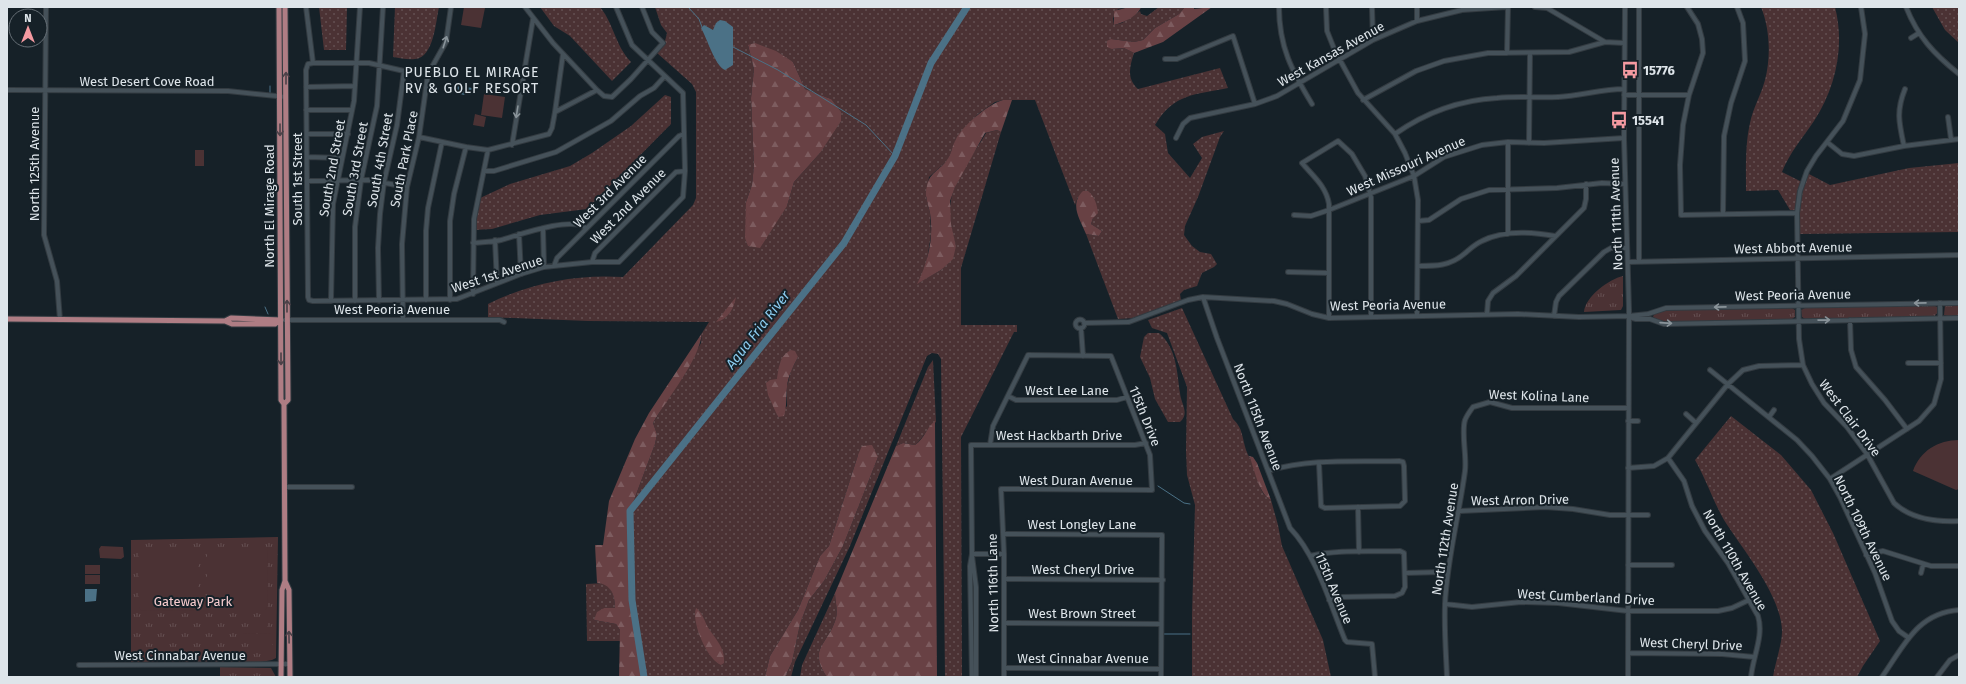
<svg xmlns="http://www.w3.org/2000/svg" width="1966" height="684" viewBox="0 0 1966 684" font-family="'Fira Sans',sans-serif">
<defs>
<pattern id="grass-dots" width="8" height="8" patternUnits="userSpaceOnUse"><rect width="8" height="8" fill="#4b3234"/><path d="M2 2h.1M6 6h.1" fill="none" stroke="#645052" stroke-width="1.8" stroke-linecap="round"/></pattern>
<pattern id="forest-firs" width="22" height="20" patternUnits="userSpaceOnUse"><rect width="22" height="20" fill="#684144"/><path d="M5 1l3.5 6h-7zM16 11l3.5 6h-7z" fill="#7d5c5f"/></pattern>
<pattern id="park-tufts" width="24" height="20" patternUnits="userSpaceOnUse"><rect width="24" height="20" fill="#4b3234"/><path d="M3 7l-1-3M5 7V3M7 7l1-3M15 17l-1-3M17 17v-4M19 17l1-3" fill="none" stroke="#645052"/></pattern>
</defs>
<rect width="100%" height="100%" fill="#162128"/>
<path fill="url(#grass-dots)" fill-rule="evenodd" d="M319,7H347L346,50H324Z
M395,7H439C436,20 434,58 415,59C408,60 400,58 393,57Z
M540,7H600C614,24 615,45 631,62L612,81L570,36L554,26Z
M655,7H1129L1118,9L1113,18L1114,25L1122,23L1140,11L1141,14L1147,16L1159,7H1185L1179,14L1155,28L1143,40L1134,42L1111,39L1112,49L1124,48L1134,53C1130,66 1126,78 1138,89L1220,68L1228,88C1195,95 1174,93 1155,125L1165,134L1168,153L1190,178L1202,158L1193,144L1202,137L1224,131L1220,137L1198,197L1185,226L1184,235L1192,246L1200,252L1211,254L1217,264L1214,267L1202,273L1197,286L1184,290L1180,294L1181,301L1135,318L1118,319L1086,234L1099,236L1102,231L1091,224L1093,218L1078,197L1075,205L1035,100H1003L995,102L978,114L956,139L948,160L929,177L926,197L930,213L931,234L926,267L918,283L941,270L956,246C952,232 948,215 951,200C956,176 974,154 986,133L997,130L1001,132L961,268V325H1017V332H1014L961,437L962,677H945L941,359L938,354L932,353L927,356L850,546L795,662L791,677H785L792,662L800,624L809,600L824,581L843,546L878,457L858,455L829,546L820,556L798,610L770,656L765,677H646L640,633L632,611L628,534L631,508L655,444L657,434L653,423L701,343L702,333L709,322L588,321L488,317V304C530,283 576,274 623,277L693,205L696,198V92L692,84L657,53L664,45L667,33L661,25ZM748,45L793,62L805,89L831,99L820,153L794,182L787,206L746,202L752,185L754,165L751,98L754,69ZM798,357L791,371L787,386V406L778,417L775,408L780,362Z
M1761,7H1835C1845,46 1836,87 1814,121C1802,139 1790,152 1782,172L1802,182L1807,173L1830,185L1909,168L1959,163V232L1800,234V211L1790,210L1778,190L1746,191C1746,168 1745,145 1750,123C1753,108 1761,95 1765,80C1771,57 1770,29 1761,7Z
M1932,7H1959V43L1945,30Z
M665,95L671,97V124L587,209L540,215L492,229L474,230L478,199L510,184L570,166L592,153L631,126Z
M1182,308L1233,419C1243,428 1242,438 1246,450C1248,456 1252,461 1254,467C1259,478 1258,493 1271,500L1278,525L1282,546L1323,640L1331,677H1192V615L1195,505L1187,475L1186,451L1187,387L1167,333L1152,328L1148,320Z
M1148,333H1159C1177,348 1177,373 1180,393C1181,404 1190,413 1180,422H1168L1155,399L1150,378L1140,357L1144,337Z
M933,360L936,422C926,428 924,438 915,445L903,443L896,446L928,367Z
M1731,416L1781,455L1811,490L1833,533L1880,641L1863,666L1857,677H1773C1775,663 1782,644 1782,632C1782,596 1743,550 1724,520C1713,501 1706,479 1695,460Z
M605,583C613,589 615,599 615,608H604L594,620L616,624L620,630V641H587L586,584Z
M835,593C835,600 838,610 836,618C829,644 807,648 827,677H800L802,665Z"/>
<path fill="url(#forest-firs)" d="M1129,7H1141C1138,16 1123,23 1114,25V11Z
M1185,7H1194V9L1212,7L1163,42L1134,53L1124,48L1112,49L1107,47V41L1111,39L1134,42L1143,40L1155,28L1179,14Z
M755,43L776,51L793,62L805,89L831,99L841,112V121L820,153L794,182L787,206L760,248L748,246L745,238L746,202L752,185L754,165L751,98L754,69L748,45Z
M1003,100H1012L1001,132L997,130L985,133L955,187L950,201L951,224L956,246L953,259L941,270L917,284C928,263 934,237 930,213C928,203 924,196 927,186C929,173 940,170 947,160C951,155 952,147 955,141C962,126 988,104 1003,100Z
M1083,191H1088C1095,197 1097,205 1098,213L1093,218L1091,224L1102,231L1099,236L1086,234C1080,219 1069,205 1083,191Z
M736,297C734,308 728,320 716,322Z
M702,333C699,361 668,397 653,423L657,434L655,444L631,508L628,534L632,611L640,633L646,677H619L620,630L616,624L594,620L597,612L604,608H615C615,595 611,584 597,583L595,545H603L609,501L635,439L649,413Z
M791,350L795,351L798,357C793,367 788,376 787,387C786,397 787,406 784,416L778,417L768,395L766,383L770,380L777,379C779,367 779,356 791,350Z
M935,421L937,677H827C807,648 829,644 836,618C838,610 835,600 835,593L896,446L903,443L915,445C925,438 926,428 935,421Z
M872,445L878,457L843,546L824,581L809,600L800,624L792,662L785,677H765L770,656L798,610L820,556L829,546L858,455L862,446Z
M1249,456L1253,457L1257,463L1271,500C1258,493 1255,469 1249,456Z
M696,608C704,614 704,622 709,629C717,641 725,648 724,663L721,665C707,659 691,622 696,608Z"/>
<path fill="url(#park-tufts)" d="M1623,276V306L1621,310L1584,312C1585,297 1609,279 1623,276Z
M1959,304V316H1948L1944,315L1945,305Z
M1933,305L1937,307V313L1934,317L1805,319L1802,317L1801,310L1805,308Z
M1792,308L1795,310V317L1792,319L1663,322L1653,317L1654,314L1662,310Z
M278,537L276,658L272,660L261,662L131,663V540Z
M220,667L271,668L276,677H220Z"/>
<path fill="#4b3234" d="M464,7L485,8L481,28L461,25Z
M484,94L505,97L502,118L481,115Z
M475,114L486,117L484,127L473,125Z
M195,150H204V166H195Z
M1959,440V489L1956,490L1913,471C1920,451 1938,440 1959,440Z
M101,546L123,547L124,557L121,559L100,558L99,549Z
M139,547H198V608L195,610L141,611L139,607Z
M207,547H267L268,606L265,610H209L207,608Z
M85,565H100V574H85Z
M85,575H100V584H85Z
M249,617H257V631H249Z
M259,617H267V631H259Z
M272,633V654H262V641H242V634Z"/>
<path fill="#4b7186" d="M720,20L725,21L733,27V65L725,70C715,66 707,38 701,28L704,25L713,30L716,23Z
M454,85L459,86L460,88L461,86L472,88L471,95H464L453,92Z
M85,589H97L96,601L85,602Z"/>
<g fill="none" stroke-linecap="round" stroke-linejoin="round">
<path stroke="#4b7186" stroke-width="1" d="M688,7L699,19L702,27
M733,47L778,70L866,125L895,156
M270,86V93
M265,307L268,314
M1158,486L1184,503L1190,504
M1164,634H1190"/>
<path stroke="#4b7186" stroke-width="7" d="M644,677L632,600L630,511L844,243L895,156L931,63L967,7"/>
<g stroke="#333b41" stroke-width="6">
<path id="minor" d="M46,7L44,235L57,281L60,320
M306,7L313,63
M525,7L553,43L597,90
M1279,7C1279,47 1292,71 1312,104
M1326,7L1327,31L1335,51L1358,93L1395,134L1405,153L1414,176L1418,200L1417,315
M1372,7L1373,40
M1417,7V21
M1535,7L1547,8L1605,42L1624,43
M1625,7L1624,138L1629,309L1628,677
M1639,7V261
M1687,7L1698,24L1702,39L1703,53L1689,95L1683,125L1680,165L1681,215L1797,213
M1861,7L1865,34L1860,80L1843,121L1816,156L1807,171L1800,191L1797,213L1799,339L1803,365L1812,384L1824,403L1847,427L1867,454L1894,503C1911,519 1937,522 1959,521
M1906,7C1918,37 1934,54 1959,74
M1911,38L1919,33
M1507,53L1508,7
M1165,59H1177L1233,36L1255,104
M306,87L355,86
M7,90L228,91L286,97
M1624,95H1689
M1363,100L1416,71L1444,61L1488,53L1569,52L1605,42
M306,110H352
M555,112L563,54
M1948,117L1951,139
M307,134H348
M1395,134C1425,113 1460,100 1497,98C1517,96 1538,98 1558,97C1581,96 1601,89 1624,89
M419,137L466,147L488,150L549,134L552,128L555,112L597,90L604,96L612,97L631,79L663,43L652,32L642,7
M1176,138L1183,124L1190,118L1255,104L1277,96L1373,40L1417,21L1462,10L1506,7
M1508,142V234
M1827,142L1842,154L1854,156L1904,146L1959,139
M1529,143L1530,53
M512,145L533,19
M1904,146C1899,123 1896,111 1905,89
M307,157L342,158
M484,171H494L556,152L611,121L640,96L654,88L665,76
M307,181L369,180L407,187
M1723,214L1724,136L1731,103L1745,61L1743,23L1737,7
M1294,215L1311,216L1329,210L1414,176L1444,157L1482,145L1508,142L1544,143L1624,138
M1418,221L1429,220L1461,199L1489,190L1557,188L1602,183L1625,184
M543,228L544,267
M519,234L521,274
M495,240L497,283
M473,243C482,242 492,242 501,240C519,235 571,216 586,228
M592,262L595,253L676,172L685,171
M1628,262L1959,255
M554,266L557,258L679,136L684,134
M1418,266C1436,266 1450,266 1464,254C1470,249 1475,244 1482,241C1503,230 1533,232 1555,236
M1288,272L1329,273
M473,294L474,219L488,150
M1203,297L1217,338L1290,528C1317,556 1330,604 1345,640L1347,642L1372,644L1375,677
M426,300V231L428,208L442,142
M450,300V221L454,194L466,147
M331,301L333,204L354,101L360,7
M355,301V227L361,180L377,106L383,7
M379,301L378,248L380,214L384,182L397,125L404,71L369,63H313L308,64L306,70L308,297L309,300L313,301L457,299L521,274L544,267L592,262H619L683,197L685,171L683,93L632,45L616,7
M1487,314L1488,301L1493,293L1516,276L1584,208L1586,199V184
M1554,316L1556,302L1559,296L1604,252L1611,248H1627
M1629,317L1636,319H1650L1664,324L1959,318
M1329,318V204C1326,186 1313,176 1302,163L1338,141L1352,154L1365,176L1371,197V317
M1075.5 324a4.5 4.5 0 1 1 9 0a4.5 4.5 0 1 1-9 0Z
M284,320H500L504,322
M403,320L402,244L407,187L419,137L428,74L446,42L451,7
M1850,320L1851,350L1856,367L1885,400L1907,429
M1084,323L1129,322L1188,300L1203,297L1274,301L1287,304L1312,314L1329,318L1518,314L1579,317L1629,316L1648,314L1666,308L1959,303
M1081,328L1083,356
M1908,363H1941
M1710,370L1797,440L1812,456L1830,479L1840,497L1875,573L1892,621L1899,631L1909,638
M1008,396L1016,400H1117L1127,397
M1686,414L1696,423
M1769,417L1774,410
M1628,421H1638
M990,445L993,426L1028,355L1111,356L1150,455L1152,490L1001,489L1004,554V677
M1668,458L1684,481L1692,506L1705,531L1728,563L1758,616C1764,636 1753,656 1751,677
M1628,468L1654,466L1668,458L1728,384L1743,370L1759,366L1803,365
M1268,471C1310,458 1356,462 1399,461L1403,462L1404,466L1405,501L1400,506L1325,508L1321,506L1319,463
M1830,479L1919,421L1934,404L1941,379L1940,303
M285,487H352
M1358,507L1359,552
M1460,511L1545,507L1573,509L1610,515H1648
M1003,534L1162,535L1161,677
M972,554H1004
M1866,555L1883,551L1931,566H1959
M972,556L976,587V677
M1310,556C1339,549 1370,552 1400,551L1404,553L1405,587L1402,593L1395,596L1341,597L1329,600
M1628,565H1672
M1405,573L1442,572
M1921,573L1923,565
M1004,579L1163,580
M1445,604L1472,607L1521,602L1558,603L1628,611H1718L1732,608L1749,600
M1004,623L1161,624
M1628,653L1722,654L1754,657
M79,665L290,664
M1004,668L1161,669
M972,677L970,566L972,554L971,445H1135L1146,443
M1447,677C1446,653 1444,628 1445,604C1447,559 1459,516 1465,471C1467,456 1461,433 1465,420C1467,415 1470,411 1473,407L1490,402L1512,408H1628
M1882,677C1904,646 1917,613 1959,610
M1937,677L1950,660L1959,655"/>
</g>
<g stroke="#333b41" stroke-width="7">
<path id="major" d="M279,7L281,400L284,404
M7,319L225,321L232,324H275L280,320
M225,321L231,318L281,320
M285,581L289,590L290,677
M281,677L282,590L285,581L284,404L288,400L285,7"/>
</g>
<use href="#minor" stroke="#455159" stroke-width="4"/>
<use href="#major" stroke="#af7d84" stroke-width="5"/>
</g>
<defs><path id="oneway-shaft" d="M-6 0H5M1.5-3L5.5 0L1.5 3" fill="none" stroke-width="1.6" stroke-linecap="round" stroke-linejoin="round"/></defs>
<g stroke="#8a949a">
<use href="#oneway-shaft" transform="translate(445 42) rotate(-72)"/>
<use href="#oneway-shaft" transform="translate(517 112) rotate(99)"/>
<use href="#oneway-shaft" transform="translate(1920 303) rotate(179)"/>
<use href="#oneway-shaft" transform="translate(1720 307) rotate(179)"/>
<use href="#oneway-shaft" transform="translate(1824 320) rotate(-1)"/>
<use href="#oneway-shaft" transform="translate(1666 323) rotate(4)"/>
</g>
<g stroke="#4c4148">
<use href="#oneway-shaft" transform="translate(286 78) rotate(-90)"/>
<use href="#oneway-shaft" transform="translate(280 130) rotate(90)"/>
<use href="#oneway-shaft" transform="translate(287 306) rotate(-90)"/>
<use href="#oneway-shaft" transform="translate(281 359) rotate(90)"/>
<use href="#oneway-shaft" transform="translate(289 637) rotate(-91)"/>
</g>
<defs>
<g id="bus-bare" transform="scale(1.38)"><path d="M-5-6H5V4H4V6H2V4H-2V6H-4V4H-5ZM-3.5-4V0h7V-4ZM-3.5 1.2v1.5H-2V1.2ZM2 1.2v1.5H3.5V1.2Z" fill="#f49aa1" stroke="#162128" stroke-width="2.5" paint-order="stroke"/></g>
</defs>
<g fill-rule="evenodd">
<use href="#bus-bare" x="1630" y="70"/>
<use href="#bus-bare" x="1619" y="120"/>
</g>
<g text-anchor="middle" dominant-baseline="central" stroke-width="4" stroke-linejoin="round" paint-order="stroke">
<g font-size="13" fill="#dee5ea" stroke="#162128">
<text transform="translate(1331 54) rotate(-29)">West Kansas Avenue</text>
<text x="147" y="81">West Desert Cove Road</text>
<text transform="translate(404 159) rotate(-79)">South Park Place</text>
<text transform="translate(380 160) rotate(-80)">South 4th Street</text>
<text transform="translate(34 164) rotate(-90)">North 125th Avenue</text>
<text transform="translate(1406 166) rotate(-24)">West Missouri Avenue</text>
<text transform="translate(332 168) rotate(-80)">South 2nd Street</text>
<text transform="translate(355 169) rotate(-80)">South 3rd Street</text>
<text transform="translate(297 179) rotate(-90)">South 1st Street</text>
<text transform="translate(610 191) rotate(-45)">West 3rd Avenue</text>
<text transform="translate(269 206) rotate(-90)">North El Mirage Road</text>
<text transform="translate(628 206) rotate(-45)">West 2nd Avenue</text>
<text transform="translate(1616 214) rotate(-92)">North 111th Avenue</text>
<text transform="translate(1793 248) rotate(-1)">West Abbott Avenue</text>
<text transform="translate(497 274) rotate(-18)">West 1st Avenue</text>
<text transform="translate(1793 295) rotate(-1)">West Peoria Avenue</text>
<text transform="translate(1388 305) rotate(-1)">West Peoria Avenue</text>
<text x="392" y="309">West Peoria Avenue</text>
<text x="1067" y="390">West Lee Lane</text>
<text transform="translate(1539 396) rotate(2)">West Kolina Lane</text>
<text transform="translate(1145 416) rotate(68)">115th Drive</text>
<text transform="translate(1258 417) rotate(69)">North 115th Avenue</text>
<text transform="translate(1850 418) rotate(53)">West Clair Drive</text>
<text x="1059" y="435">West Hackbarth Drive</text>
<text x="1076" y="480">West Duran Avenue</text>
<text transform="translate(1520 500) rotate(-1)">West Arron Drive</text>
<text x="1082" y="524">West Longley Lane</text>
<text transform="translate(1863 528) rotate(64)">North 109th Avenue</text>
<text transform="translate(1445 539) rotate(-81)">North 112th Avenue</text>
<text transform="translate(1735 560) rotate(60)">North 110th Avenue</text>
<text x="1083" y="569">West Cheryl Drive</text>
<text transform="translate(993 583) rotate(-91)">North 116th Lane</text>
<text transform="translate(1334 588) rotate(67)">115th Avenue</text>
<text transform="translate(1586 597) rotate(3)">West Cumberland Drive</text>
<text x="1082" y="613">West Brown Street</text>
<text transform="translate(1691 644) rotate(2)">West Cheryl Drive</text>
<text x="180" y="655">West Cinnabar Avenue</text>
<text x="1083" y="658">West Cinnabar Avenue</text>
</g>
<g font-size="13" font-weight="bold" fill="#dee5ea" stroke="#162128" text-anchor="start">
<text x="1643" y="70">15776</text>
<text x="1632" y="120">15541</text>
</g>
<g font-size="13" fill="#f9cdcf" stroke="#162128">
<text x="193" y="601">Gateway Park</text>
</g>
<g font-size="14" letter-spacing="1" fill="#dee5ea" stroke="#162128">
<text x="472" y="72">PUEBLO EL MIRAGE<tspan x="472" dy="16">RV &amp; GOLF RESORT</tspan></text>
</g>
<g font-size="14" font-style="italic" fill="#8ccdf1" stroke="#162128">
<text transform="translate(758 330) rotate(-52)">Agua Fria River</text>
</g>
</g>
<rect width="1966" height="684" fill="none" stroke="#dee5ea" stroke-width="16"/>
<g transform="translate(28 28)"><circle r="19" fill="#162128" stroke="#666f76"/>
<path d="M0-3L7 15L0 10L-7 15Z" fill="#f49aa1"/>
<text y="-6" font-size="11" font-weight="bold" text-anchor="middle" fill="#dee5ea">N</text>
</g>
</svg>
